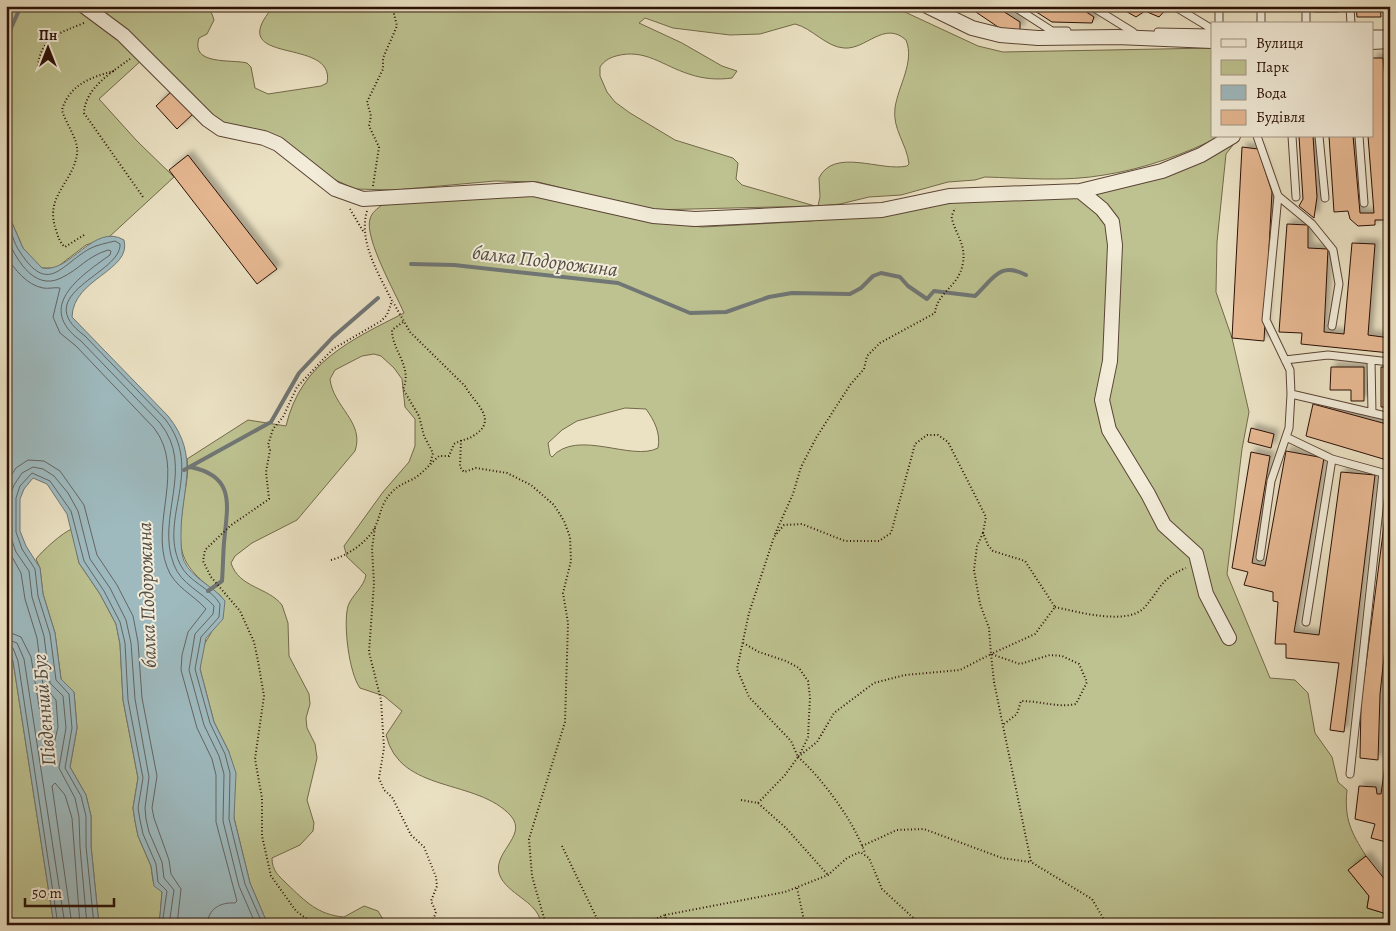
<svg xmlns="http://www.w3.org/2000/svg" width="1396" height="931" viewBox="0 0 1396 931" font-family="Alegreya,serif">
<defs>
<filter id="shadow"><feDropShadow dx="4.5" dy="-4.5" stdDeviation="2.5" flood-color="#0004"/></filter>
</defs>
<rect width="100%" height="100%" fill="#ebe2c4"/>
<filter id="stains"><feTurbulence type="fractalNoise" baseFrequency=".004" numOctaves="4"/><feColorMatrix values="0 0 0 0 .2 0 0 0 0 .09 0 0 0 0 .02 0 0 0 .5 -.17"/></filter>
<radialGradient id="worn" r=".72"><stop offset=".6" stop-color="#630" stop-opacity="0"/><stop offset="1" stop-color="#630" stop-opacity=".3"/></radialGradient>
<path fill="#bdc290" stroke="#74694a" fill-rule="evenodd" d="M6,6H205L212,14L214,20L207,34L199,38C190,66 232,59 247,63L251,67L255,88L268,94L321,86L327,83C337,35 220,68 274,6H892L978,46L1003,52L1212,48V136H1221C1185,154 1144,169 1104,175C1065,182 1024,178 985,177L975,180L948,182L901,195L869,197L840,204L818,206L820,197L819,178C834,147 881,172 907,166L909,164C907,144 892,129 895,108C898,86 915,62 906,40C884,20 866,50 844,48C826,47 812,28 795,24L760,34L730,35L673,28L645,18L639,23L682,43L722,66L737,71L732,78C718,80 703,79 689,74C663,66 645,48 616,56C609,58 604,61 600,67V76L607,92L615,102L630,113L675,140L733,158L738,163L736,179L742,185L815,206L650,210L538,182L495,181L395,190L355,189L329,177L285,141L219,121L144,58L99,99L137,141L174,177L109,237L86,245L56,268H42L34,261L23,248L6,209Z
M1233,136H1240L1226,154L1217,242L1216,292L1232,338L1249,412L1242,449L1227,574L1270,678L1295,680L1308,693L1315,733L1332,757L1338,782L1347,790C1344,819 1351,832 1366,856L1348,870L1369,896L1367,908L1390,915V925H541C540,903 511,896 501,878C488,854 529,837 511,816C477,778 400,794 386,735L402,711L384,696L360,688C349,673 343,624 348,606C352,595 364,587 366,575L347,557L344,546L383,492L409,462L415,446V419L405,407L402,379L394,368L381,356L374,354L362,356L335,370L330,379C333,407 365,422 355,451L297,520L252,543L235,556L231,563C239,588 268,587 282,605L288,623L289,656L309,694L310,704L306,718L307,728L315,744L317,758L307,800L314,823L313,831L300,845L272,858C272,871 279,876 287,884C305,901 318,915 344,917L364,906L378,911L384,921L383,925H268L250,883L234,818L229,752L214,722L200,669L202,648L211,633L221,596C176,563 177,551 184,497C186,484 189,472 187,459L248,420L286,426C301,362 351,340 404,313C396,294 364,238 370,219C372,212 377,209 382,205L516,195L539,196L671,224L703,227L811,221L907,207L1058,191L1124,180ZM625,408L646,409C654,420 661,433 658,448C632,462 577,428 552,457L550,455L548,443L562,430L577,421Z
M72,529L79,563L100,594L116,624L120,644L123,700L138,778L133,808L135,821L138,836L151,866L153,881L162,892L160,916L157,925H99L91,846V816L86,795L70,767L77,728L74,692L61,679L55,633L43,594L40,568L36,559C42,551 63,532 72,529Z
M6,644L13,661L54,925H14L6,893Z"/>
<path fill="#9ebabf" stroke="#707675" d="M6,209L23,248L42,268C70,274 94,222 124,240C132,271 73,278 72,317L168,416C201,457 181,489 181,534C181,542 181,554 184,561C192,579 214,586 225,601L223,619L206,638L200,669L214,722L229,752L236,773L234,818L250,883L268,925H237L229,921L223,925H157L160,916L162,892L154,886L151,866L138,836L135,821L133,808L138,778L123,700L120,644L116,624L100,594L79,563L67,514L47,484L33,478L24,489L20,499V531L26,546L40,568L43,594L55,633L61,679L74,692L77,728L70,767L86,795L91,816V846L99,925H54L13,661L6,644Z"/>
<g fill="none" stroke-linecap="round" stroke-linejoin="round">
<path stroke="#646562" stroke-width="1" d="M6,220C12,230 13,243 20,252C48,295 60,266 89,249C96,245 107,243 115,241L120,244C122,274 27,294 85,336L165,419C205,470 158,518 180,564C188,582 211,588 220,604L219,617L201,637L195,669L210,723L225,754L230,773L229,819L245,884L263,925
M6,235C14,256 33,292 61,278C80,269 86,257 108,250L111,251L110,255C79,277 35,307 81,341L160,423C196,468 155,517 174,565C181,584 202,592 214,606L213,614L195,634L189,670L204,725L219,756L224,774L223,821L239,886L256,925
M6,256C15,270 27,285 43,288C49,289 55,287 60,288L53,317L60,333L76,346L154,428C186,469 150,522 167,567C174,587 194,595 206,609L188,632L182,655L181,670L197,728L212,759L216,775V822L237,901L235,903C220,902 208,909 207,925
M6,483L16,468L28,460L44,461L60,471L84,505L97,555L117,585L133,616L138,642L142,698L157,776L152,808L154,818L169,860L171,874L181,889L177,925
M6,546L21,573L25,599L37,638L43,685L56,700L58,727L51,757L47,755L31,657L21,637L6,631
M6,639L17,643L24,659L65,925
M6,645L13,648L18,661L58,925
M72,925L52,786L55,783L65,795L72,818L80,925
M87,925L80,847L79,817L75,798L59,768L66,728L63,696L50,683L44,636L32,597L29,571L16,552L9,532V498L14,485L22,473L33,467L43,469L54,476L68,493L78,511L90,559L110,588L126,620L131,643L135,699L149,777L145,808L146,819L149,832L162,862L164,878L174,890L169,925
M94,925L86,846V816L81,796L65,768L72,728L69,694L56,680L50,634L38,596L35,569L22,549L16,532V498L20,486L32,473L50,481L71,511L84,561L104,591L120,622L125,643L128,700L143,778L138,808L140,820L143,834L156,864L158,882L167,891L162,925"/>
<path stroke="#707675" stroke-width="4" d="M6,39L21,6
M411,264L454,265L618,283L690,313L726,312L769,297L792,293L850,294L861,288L873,276L881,273L900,277L908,286L927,299L934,291L975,296C993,279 1000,261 1026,275
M190,467C237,476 227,507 224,543C223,555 223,568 222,581L208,591
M184,470L271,422L299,373L333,337L378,298"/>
</g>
<path fill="#e6b892" stroke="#2b1005" filter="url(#shadow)" d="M967,6H995L1020,22V30L1001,29Z
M1027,6H1077L1094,17L1092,23L1052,22Z
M1117,6H1163L1167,8L1159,17L1145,11L1136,17Z
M1314,6H1338V12H1314Z
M1356,6H1380L1381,17H1357Z
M1372,58H1383L1390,129V220H1375V225L1358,226L1350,219L1348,211L1334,212L1329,136H1353L1360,213H1374L1368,136H1372Z
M173,90L194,113L177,129L156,106Z
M1299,136H1313L1317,197L1314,218L1299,206L1303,199Z
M1242,147L1258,149L1272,192L1264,341L1232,338Z
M188,155L277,269L257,284L169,170Z
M1287,224L1308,225V248L1328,249L1324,332L1344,334L1352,243L1375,244L1368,335L1390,338V353L1301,344L1302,333L1279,332Z
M1331,367H1364V401H1351V390H1330Z
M1381,367H1390V407H1381Z
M1313,404L1390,425V461L1306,436Z
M1251,428L1274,434L1271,448L1248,442Z
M1286,451L1324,458L1294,632L1319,635L1341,472L1375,475L1344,732L1330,730L1339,663L1286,658V644H1275L1278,602L1273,601V592L1244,585L1248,572L1232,568L1251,452L1270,456L1252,563L1265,566Z
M1390,479V601L1380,694L1378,760L1360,758L1361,703Z
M1390,730V820L1388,826H1390V843L1371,838L1375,824L1355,819L1359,786L1376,787L1377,794H1381Z
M1366,856L1390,886V915L1367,908L1369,896L1348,870Z"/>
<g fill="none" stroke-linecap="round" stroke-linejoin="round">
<g stroke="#5b4435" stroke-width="9">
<path id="lane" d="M1013,6L1052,31H1067
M1091,6L1133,32
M1174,6L1212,29
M1219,6V24
M1306,6V24
M1350,6L1351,24
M1261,24V6
M1158,32L1212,33
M1372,34H1390
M1389,41L1390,54
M1257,136L1278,196L1312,224L1333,250L1339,284L1332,326
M1292,136L1296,197
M1319,136L1325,198
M1359,136L1364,203
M1285,360L1328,355L1390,362
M1371,360L1372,413
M1291,394L1390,417
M1286,437L1332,459L1306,622
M1332,459L1383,473L1350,774
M1260,557L1271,481L1289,428L1291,394L1290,370L1266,320L1278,196"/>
</g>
<g stroke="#5b4435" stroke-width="16">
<path id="street" d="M84,6L123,35L208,120L221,129L264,138L278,144L335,189L363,199L533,189L653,216L695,219L882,210L949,196L1080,191L1162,171L1201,155L1233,136
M927,6L972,28L1000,35L1038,38L1117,37L1212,41
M1372,42L1390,41
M1080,191L1102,209L1112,222L1115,245L1110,361L1102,400L1109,430L1148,494L1164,525L1196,554L1206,594L1229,638"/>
</g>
<path stroke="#2b1005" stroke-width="2" stroke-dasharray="1 2.5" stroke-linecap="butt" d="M111,9H119L125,6
M130,59C112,72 85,88 84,113L143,197
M38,66C41,37 60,33 84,23
M373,186L379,147L369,126L371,116L367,102L383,69V58L397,26L392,6
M350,209L363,231
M84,235L65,247C60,243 58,237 56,230C44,196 73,183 77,154C79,139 66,125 62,110C69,85 91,77 114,71
M403,322L392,330C392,351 413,367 403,389L419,416L424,436L433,453L430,464
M461,440L460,467L464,472L476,468L507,473L531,485L554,505L564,521L570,537L571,561L563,593L568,623L565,722L529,839L532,876L546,925
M375,528L372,548L374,583L369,652L381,700L384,748L379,778L384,790L392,797L411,835L424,847L436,877L437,886L431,901L436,912L431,925
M983,533L977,546L974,570L980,604L989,628L991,654
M775,534L793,494L801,467L816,438L850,385L864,369L867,356L880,343L935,313C937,292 959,287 963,263C966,244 956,235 952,219C951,216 954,211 955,208
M331,560C347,556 366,543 374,529C382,514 379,505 393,491C399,485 405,483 413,479C421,475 431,463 439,456H449L454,444C460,440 467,440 473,436C500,420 474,403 465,386L410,332L393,302
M1055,607C1078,612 1128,626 1145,607C1161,588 1161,578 1186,568
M743,643L759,652L786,661L799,668L808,681L810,697L808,737L799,756
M798,757L817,742L834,713L874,683L905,675L960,670L991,654L1020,664L1050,655L1062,656L1079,664L1087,682L1076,704C1059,708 1040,701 1021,701L1017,714L1004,724
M798,757C823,779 854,822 865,853
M741,800L758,803L786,828L828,875
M758,803L785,775L798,757L791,741L749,697L737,669L749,613L774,537L784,525L802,524L845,541H879L891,533L915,444L927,435H938L948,442L986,517L983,533L988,545L993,551L1025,561L1055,607L1035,634L991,654L994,682L1031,862L1092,899L1107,925
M562,846L600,925
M862,846L897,830L924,829L1002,858L1030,862
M797,888L805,925
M665,915L785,892L828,875L847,858L860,852L869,858L882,889L921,925
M315,925L296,911L271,876L262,836V798L255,759L264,696L258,661L254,642L240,611L211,577L203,561L205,550L230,526L269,499L266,472L270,450L268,445L273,429L283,417L297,387L333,349L381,321L387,315L392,301C379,274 358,242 367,211
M641,925L665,915L668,925"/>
<use href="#lane" stroke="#f2ecd9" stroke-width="7"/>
<use href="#street" stroke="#f2ecd9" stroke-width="14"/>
</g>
<g text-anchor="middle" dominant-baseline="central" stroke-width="4" stroke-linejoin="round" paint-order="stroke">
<g font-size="20" font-style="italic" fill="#534c46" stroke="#f2ecd9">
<text transform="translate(545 261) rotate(7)">балка Подорожина</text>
<text transform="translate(147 595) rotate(-92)">балка Подорожина</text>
<text transform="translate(44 710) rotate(-95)">Південний Буг</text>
</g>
</g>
<rect width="1396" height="931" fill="none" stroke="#ebe2c4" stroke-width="25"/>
<rect x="8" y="8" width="1381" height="916" fill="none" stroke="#2b1005" stroke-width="2.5"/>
<rect x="12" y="12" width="1371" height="906" fill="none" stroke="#2b1005"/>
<rect x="1211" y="22" width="162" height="115" fill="#f2ecd9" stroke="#a29484"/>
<rect x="1221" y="39" width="25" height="8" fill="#f2ecd9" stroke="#a29484"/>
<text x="1256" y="48" font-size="15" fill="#2b1005">Вулиця</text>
<rect x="1221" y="60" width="25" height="15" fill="#bdc290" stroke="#a29484"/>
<text x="1256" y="72" font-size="15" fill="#2b1005">Парк</text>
<rect x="1221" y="85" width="25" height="15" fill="#9ebabf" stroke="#a29484"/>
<text x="1256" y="98" font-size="15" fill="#2b1005">Вода</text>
<rect x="1221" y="110" width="25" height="15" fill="#e6b892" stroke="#a29484"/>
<text x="1256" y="122" font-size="15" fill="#2b1005">Будівля</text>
<g transform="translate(48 48)" stroke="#f2ecd9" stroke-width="4" paint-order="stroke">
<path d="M0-4L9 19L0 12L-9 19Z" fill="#2b1005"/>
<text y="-8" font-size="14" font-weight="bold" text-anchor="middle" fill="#2b1005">Пн</text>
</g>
<path d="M25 898v8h89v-8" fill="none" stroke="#2b1005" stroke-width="2.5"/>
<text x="32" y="898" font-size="15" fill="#2b1005" stroke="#f2ecd9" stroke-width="4" paint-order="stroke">50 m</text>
<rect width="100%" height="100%" filter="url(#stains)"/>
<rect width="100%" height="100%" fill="url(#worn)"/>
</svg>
